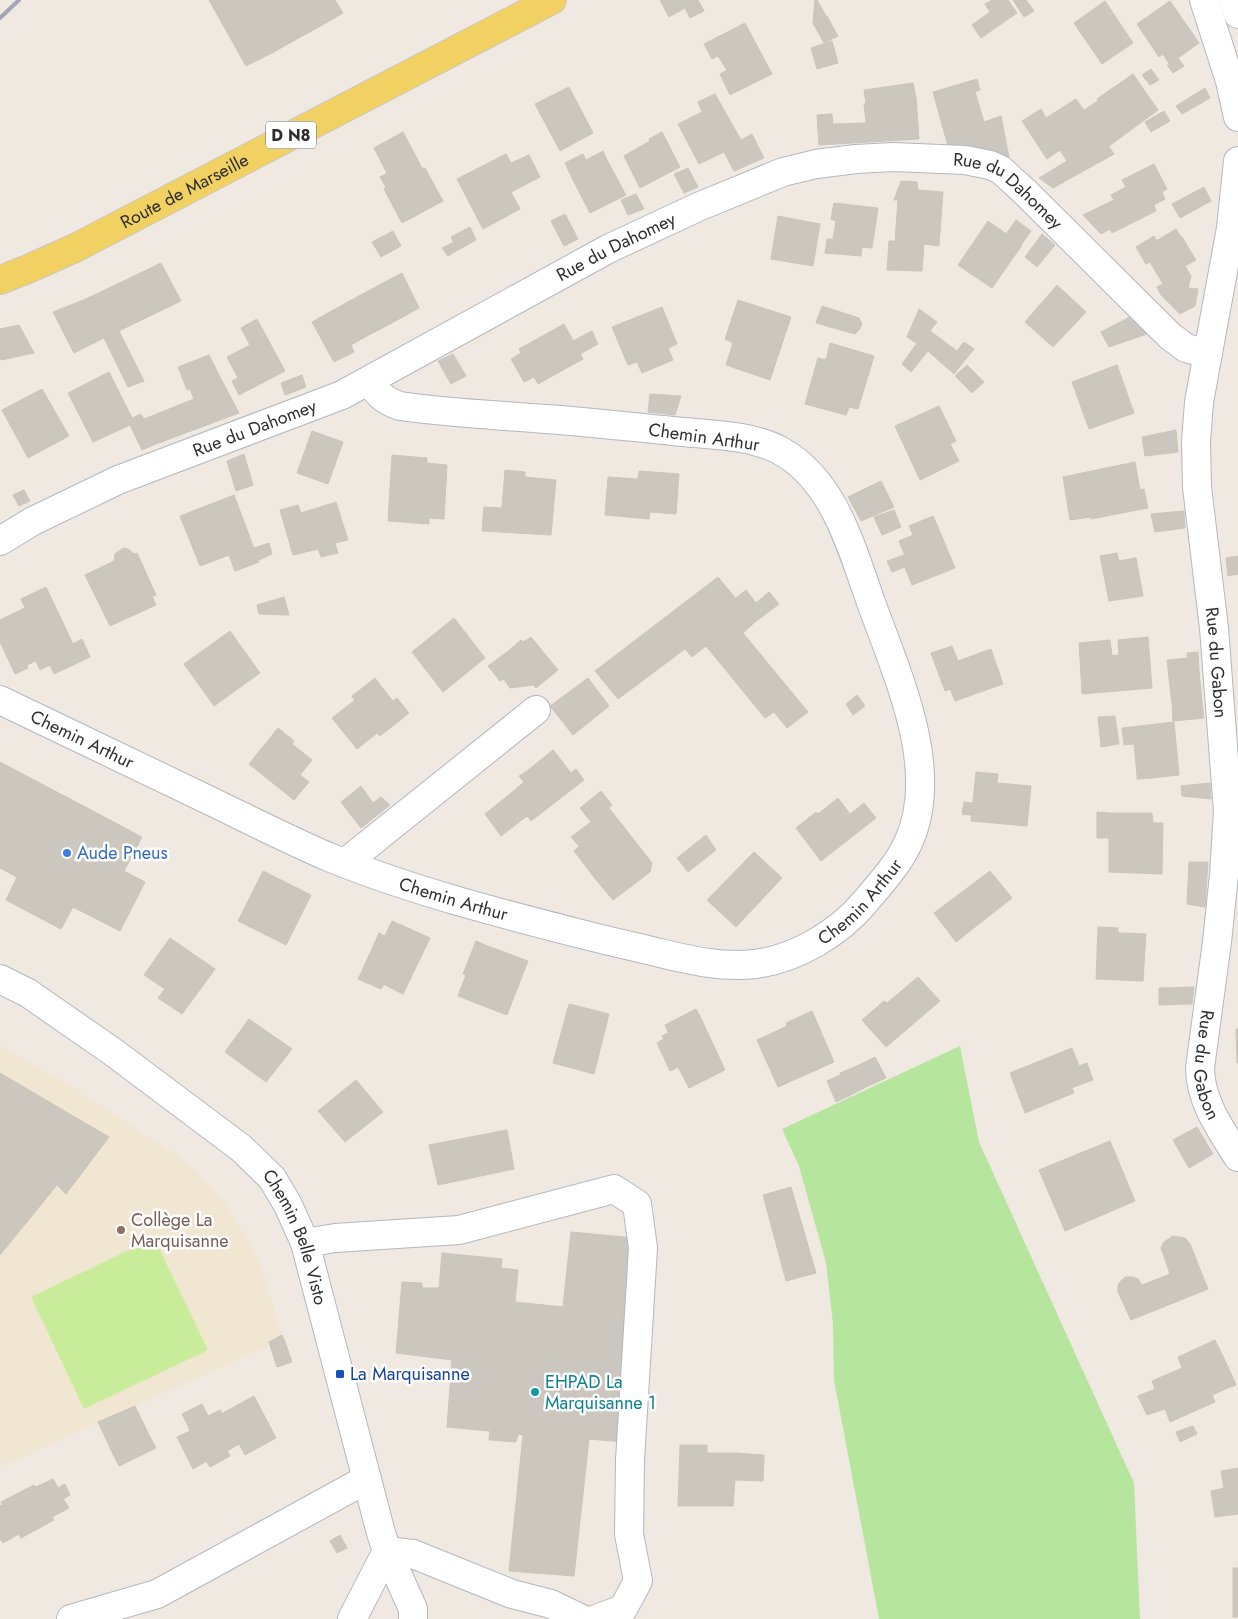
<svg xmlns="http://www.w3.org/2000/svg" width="1238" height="1619" viewBox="0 0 1238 1619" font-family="Jost,sans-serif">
<rect width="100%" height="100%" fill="#efe9e1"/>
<path fill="#f0e6d1" d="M0,1046L68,1084L191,1165L224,1201L259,1259L282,1335L269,1342L270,1345L0,1467Z"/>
<path fill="#b6e59e" d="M960,1046L979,1142L1134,1483L1140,1619H879L834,1380L833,1324L826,1263L799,1166L782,1129Z"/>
<path fill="#c9ec9a" d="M154,1238L208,1350L84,1409L31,1297Z"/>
<path fill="#cbc7bf" stroke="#cbc5ba" d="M209,0H335L343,13L317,28L300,22L295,40L277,35L272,53L246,66Z
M660,0H681L685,8L669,17Z
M681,0H698L704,11L690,18Z
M815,0H817L826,16L813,23Z
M992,0H1008L1017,13L981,38L972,25L990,12L985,4Z
M1013,0H1026L1034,11L1024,17Z
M1105,1L1133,43L1102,64L1074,23Z
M1170,1L1199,43L1178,58L1184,66L1173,73L1167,65H1170L1163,54L1159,57L1137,24Z
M827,16L838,36L824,43L813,23Z
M300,22L317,28L295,40Z
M745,23L772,74L730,95L720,74L727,70L718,56L712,59L704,44Z
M277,35L295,40L272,53Z
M832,41L838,63L817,69L811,48Z
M1151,69L1159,80L1150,85L1142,75Z
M1133,74L1158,110L1109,146L1084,110L1098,101L1097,99Z
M977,79L980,90L975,92L984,122L1001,116L1009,157L991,150L948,146L933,92Z
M913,83L916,98L866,104L864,90Z
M569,87L593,133L560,151L535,104Z
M1205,88L1210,98L1182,114L1176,106Z
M715,94L741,140L752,134L764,158L734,171L724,152L699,164L678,124L702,112L698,102Z
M916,98L919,139L819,145L817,115L832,114L833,124L866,123L864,104Z
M1076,99L1114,154L1053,188L1039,178L1067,161L1060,150L1047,159L1022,121L1041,109L1046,118Z
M1164,111L1170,121L1151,132L1145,122Z
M403,132L422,168H425L443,201L402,223L384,189L386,187L380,177L387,173L374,148Z
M662,132L680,167L640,188L624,156L650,141L649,139Z
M603,151L607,160L590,168L586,160Z
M506,154L511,163L529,155L540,177L511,192L520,209L483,229L457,179Z
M583,154L590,168L572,178L565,163Z
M607,160L626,195L590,213L572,178Z
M1154,164L1167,189L1162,192L1165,199L1154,205L1156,211L1112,233L1110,229L1101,234L1083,215L1114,200L1111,195L1126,187L1122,180Z
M688,168L698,187L684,193L674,174Z
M901,181L917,182L918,190L943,192L939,246L924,244L922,271L887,270L889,241H895L898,200H894Z
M1204,187L1211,201L1180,218L1172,204Z
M636,194L644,209L628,215L621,200Z
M834,203L878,208L872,248L862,247L861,256L825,253L827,239H833L836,221L831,219Z
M565,214L578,239L564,246L551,221Z
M778,216L820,224L813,266L771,259Z
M1016,220L1031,231L1021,245L1006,234Z
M988,221L1022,245L992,288L958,265Z
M470,227L476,240L458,250L451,237Z
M1176,229L1181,237L1161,249L1156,241Z
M393,231L401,246L381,257L372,242Z
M1042,234L1055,245L1037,267L1025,257Z
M1154,236L1161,249L1182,237L1196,260L1185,266L1191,276L1188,288L1198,289L1195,306L1180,314L1161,295L1157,287L1163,284L1150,262L1146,264L1136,247Z
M454,242L458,250L448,256L442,248Z
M161,263L181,301L104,338L86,299Z
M402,273L419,308L388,325L370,290Z
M1057,285L1086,312L1053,347L1025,322Z
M370,290L388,325L365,337L346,303Z
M86,299L104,338L74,353L53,312Z
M738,300L791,317L770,380L726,365L733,343L725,339Z
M346,303L365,337L351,345L354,352L334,362L312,322Z
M822,306L859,318L862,324L859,330L855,334L816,323Z
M662,307L677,344L668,348L673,360L642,373L637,362L628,365L612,327Z
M919,309L937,322L930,331L957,351L964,342L974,349L954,374L928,351L907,337Z
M1130,317L1147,334L1109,347L1101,332Z
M257,319L285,371L239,395L232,381L238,378L227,357L250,345L241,328Z
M564,324L583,359L538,384L519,349Z
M19,325L34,353L1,360L0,357V329Z
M119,331L144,381L128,387L104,338Z
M592,331L598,344L580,354L573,341Z
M830,343L874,356L858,409L849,407L846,415L805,404L818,358L826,360Z
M917,343L928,351L911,372L902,364Z
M521,353L534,377L524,382L511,359Z
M453,354L466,376L451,384L438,361Z
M209,355L220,377L187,390L178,367Z
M967,365L984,382L972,393L955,376Z
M1117,365L1134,413L1089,429L1072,382Z
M109,372L132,418L141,414L156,444L142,450L130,425L93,442L68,393Z
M302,375L306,387L285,395L281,383Z
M220,377L239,413L156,444L144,419L194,399L190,389Z
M42,389L69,436L28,458L2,410Z
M650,394L681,396L675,415L648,412Z
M939,406L956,441L950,444L959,461L920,480L895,426Z
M1176,430L1178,452L1145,456L1142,437Z
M312,431L343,442L328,484L297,473Z
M244,454L253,485L236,491L227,461Z
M392,455L427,458V463L447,465L444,519L429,518V524L388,521Z
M1135,462L1140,490L1144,489L1148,508L1091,519V517L1070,520L1063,477Z
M505,470L525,472V477L556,480L551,535L482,531L484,507L502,508Z
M639,471L679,474L676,514L650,512L649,519L605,515L608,477L638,479Z
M881,481L894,507L861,521L848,497Z
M24,490L30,501L19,506L13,495Z
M234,495L259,562L235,571L229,555L200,566L180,516Z
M336,502L348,540L335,543L338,553L321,557L318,549L293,555L280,510L298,505L301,513Z
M894,510L901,527L882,535L874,517Z
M1184,511L1185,528L1155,532L1151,514Z
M933,516L937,525L913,535L909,526Z
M937,525L955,568L912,585L904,565L908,563L899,541Z
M269,543L272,554L259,560L254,548Z
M123,548L128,549L134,554L137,553L156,595L152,596L156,605L110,626L85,575L114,561L115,554Z
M1117,553L1119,561L1136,558L1143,596L1109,601L1100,556Z
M904,555L908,563L904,565L905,567L892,572L887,561Z
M1238,556V574L1228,576L1226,558Z
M718,577L755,622L743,633L808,712L787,728L774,712L765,718L706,646L692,657L685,649L618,699L595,671Z
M46,587L73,644L82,639L90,657L54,674L46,656L27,665L28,668L15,674L0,642L12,635L4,618L25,608L21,599Z
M746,590L756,603L769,592L779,604L755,622L736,598Z
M284,597L289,615L259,614L257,605Z
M4,618L12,635L0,641V620Z
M454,618L485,658L443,692L412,652Z
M230,631L260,673L214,706L184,664Z
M531,637L558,670L536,688L507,652L521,640L523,642Z
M1148,637L1152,688L1082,694L1080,659L1119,655L1118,640Z
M1110,640L1112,656L1080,659L1079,643Z
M952,646L958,661L991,649L1003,684L955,701L947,681L942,683L931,653Z
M507,652L534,685L510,688L504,679L500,681L488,666Z
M1198,652L1199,671L1189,672L1187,653Z
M46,656L50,665L40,670L36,661Z
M1188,658L1189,672L1199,671L1202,701L1172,704L1167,660Z
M375,678L381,686L358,705L352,696Z
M588,678L609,706L573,735L550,706Z
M947,681L951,689L945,691L942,683Z
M381,686L393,701L397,698L409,713L380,736L377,733L357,749L332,718L355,700L358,705Z
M857,695L865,706L853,715L846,704Z
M1202,701L1204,718L1173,721L1172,704Z
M1115,716L1119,744L1101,747L1098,717Z
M1174,722L1179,775L1152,778V774L1137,775L1134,744L1124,745L1122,728Z
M278,728L294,741L292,744L312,760L300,775L309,782L294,800L249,764Z
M553,750L558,756L533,776L527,771Z
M558,756L571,773L576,769L584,780L531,821L527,816L501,836L485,814L510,794L517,802L531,790L519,776L527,771L533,776Z
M0,762L142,837L124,871L145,882L120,931L73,907L61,929L6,900L17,877L0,868Z
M976,772L998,774L997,783L1031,786L1027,826L971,821Z
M1152,774V778L1137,779V775Z
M524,782L531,790L517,802L510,794Z
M1210,783L1211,799L1182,796L1181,786Z
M361,786L373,803L381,797L390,805L361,828L341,802Z
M601,791L612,805L591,822L580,808Z
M838,798L850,814L864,803L876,818L821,861L796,828L816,812L818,814Z
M964,802L973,803L971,815L962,814Z
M609,808L652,863L650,872L613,900L597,881L603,877L579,846L598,832L591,822Z
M1097,812L1109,813V838H1097Z
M1109,813H1152L1153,823H1163L1162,874L1109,872Z
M591,822L598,832L579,846L571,837Z
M706,835L716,850L688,872L677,858Z
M579,846L603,877L597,881L574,851Z
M754,852L782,878L736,927L707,900Z
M1189,862H1208L1205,907L1187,904Z
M263,871L311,895L286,945L238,921Z
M990,871L1012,898L956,942L934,913Z
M392,921L430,938L403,994L361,973L371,951L377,953Z
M1098,927L1118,928V933L1146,934L1143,981L1096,979Z
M379,933L385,936L377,953L371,951Z
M170,938L215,969L182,1014L158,998L165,989L144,975Z
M476,941L485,945L473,978L463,974Z
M485,945L528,961L507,1015L458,996L466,975L473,978Z
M361,973L384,984L381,989L358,979Z
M918,977L940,1001L886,1047L862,1020L884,1001L887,1003Z
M1194,987L1192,1004L1159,1005V988Z
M569,1004L609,1014L594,1074L553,1063Z
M696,1009L700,1016L668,1032L665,1025Z
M812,1011L834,1062L778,1087L757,1040L787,1026L786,1023Z
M700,1016L725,1070L689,1088L662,1036Z
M249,1019L292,1049L266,1082L225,1052Z
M1236,1029H1238V1063H1237Z
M664,1039L678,1067L670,1071L657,1043Z
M1072,1048L1079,1066L1087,1063L1093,1080L1057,1093L1059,1099L1025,1113L1010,1073Z
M875,1057L886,1078L868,1086L859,1065Z
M859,1065L868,1086L849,1096L840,1073Z
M0,1073L109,1137L66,1194L57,1185L0,1255Z
M840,1075L849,1096L836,1102L827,1081Z
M356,1080L383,1112L345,1142L318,1111Z
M1072,1088L1074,1093L1059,1099L1057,1093Z
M1197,1127L1213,1154L1189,1168L1173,1140Z
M507,1130L514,1169L438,1185L429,1145Z
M1110,1141L1135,1201L1065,1231L1039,1170Z
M791,1187L816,1273L786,1281L763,1195Z
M571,1232L635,1238L617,1425L625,1427L624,1442L589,1439L574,1576L509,1571L523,1435L518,1434L516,1442L489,1440L490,1431L447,1427L452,1360L396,1353L402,1282L422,1283V1288H439L442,1253L502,1259L501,1268L518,1270L515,1302L563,1307Z
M1173,1236L1185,1238L1190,1244L1208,1289L1131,1320L1118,1292V1285L1120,1282L1125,1277H1132L1138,1279L1142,1285L1170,1274L1161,1248L1164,1242Z
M282,1335L284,1339L270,1345L269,1342Z
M284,1339L292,1362L277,1367L270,1345Z
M1215,1340L1229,1369L1221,1373L1228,1388L1212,1395L1215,1402L1170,1422L1165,1409L1147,1415L1138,1396L1155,1389L1152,1381L1182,1368L1178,1357Z
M1229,1369L1236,1385L1228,1388L1221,1373Z
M254,1396L276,1438L245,1455L239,1444L227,1451L224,1445L203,1456L207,1461L193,1469L177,1437L190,1431L188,1426L208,1416L210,1420Z
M202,1404L208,1416L188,1426L182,1414Z
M135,1406L149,1435L112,1452L98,1422Z
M220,1410L222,1413L210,1420L208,1416Z
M1193,1426L1197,1434L1180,1442L1176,1432Z
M149,1435L156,1448L119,1466L112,1452Z
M224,1445L230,1456L210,1467L203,1456Z
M680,1445H707V1462L735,1463V1453L764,1455L763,1481L735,1480L733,1506H678Z
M707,1453H735V1463L707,1462Z
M1238,1468V1514L1215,1517L1211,1491L1224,1488L1221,1471Z
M53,1479L58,1488L65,1484L70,1495L63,1499L69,1508L52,1517L54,1520L21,1538L19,1534L3,1543L0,1539V1506L3,1505L1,1502L34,1485L36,1487Z
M340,1535L347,1548L337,1553L330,1541Z
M1233,1568H1238V1617H1233Z"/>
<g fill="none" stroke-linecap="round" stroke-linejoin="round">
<g stroke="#b4b7c1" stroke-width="30">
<g id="minor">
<path d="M1204,0L1230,81L1238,117"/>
<path d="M1233,0L1238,14"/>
<path id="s1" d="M1238,161L1231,228L1199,402L1196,442L1197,487L1214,628L1228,811L1224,875L1217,942L1200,1068C1200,1101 1221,1130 1238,1157"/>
<path id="s2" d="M0,541L33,521L118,480L342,395L608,249L698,207L783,172L816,164L856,159L893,157L965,160L990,165L1001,170L1025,192L1170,336L1186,348L1208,354"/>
<path id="s3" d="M0,700C66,732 132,763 198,795C242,816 286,839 331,858C413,891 499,913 585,935C608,941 632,946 656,952C689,960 721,968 755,964C796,959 839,933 865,902C880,884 898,865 908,843C942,770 897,675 872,605C852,550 835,481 781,451C751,434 706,435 673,431C631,427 588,422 546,419C497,415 448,413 400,406C385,401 377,394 370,381"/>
<path d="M345,863L536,710"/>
<path id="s4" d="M0,979L28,993L113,1052L241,1148L272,1178L288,1205L305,1243L381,1533L387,1551L352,1619"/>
<path d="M305,1243L335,1238L459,1230L614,1189L637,1204L643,1248L630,1460L629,1534L638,1581L623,1609L596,1619"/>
<path d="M71,1619L157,1594L367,1479"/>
<path d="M413,1619V1609L387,1551L413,1554L512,1594L551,1604L582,1619"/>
</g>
</g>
<g stroke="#c9c9c9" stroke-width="30">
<g id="major">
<path id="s5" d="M0,280L28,269L75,248L552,0"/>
</g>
</g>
<use href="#minor" stroke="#fff" stroke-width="28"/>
<use href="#major" stroke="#f2d163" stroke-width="28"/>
<path stroke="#a3a6b8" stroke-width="4" d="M0,18L19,0"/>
</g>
<circle fill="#3f7fe0" stroke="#fff" stroke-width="2" cx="67" cy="853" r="5"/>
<circle fill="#8d6e63" stroke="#fff" stroke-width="2" cx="121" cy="1230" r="5"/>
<rect fill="#1a4fb4" stroke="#fff" stroke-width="2" x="335" y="1369" width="10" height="10" rx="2.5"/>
<circle fill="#0f9aa8" stroke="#fff" stroke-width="2" cx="535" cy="1392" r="5"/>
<g text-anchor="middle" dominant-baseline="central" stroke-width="5" stroke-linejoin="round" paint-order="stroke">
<rect fill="#fff" stroke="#6d6d6d" stroke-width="1" x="266" y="121.5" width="50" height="27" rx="4"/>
<g font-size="16" font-weight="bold" fill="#2e2e2e">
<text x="291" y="135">D N8</text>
</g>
<g font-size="18" fill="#2e2e2e" stroke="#fff">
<text stroke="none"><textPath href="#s5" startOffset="205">Route de Marseille</textPath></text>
<text stroke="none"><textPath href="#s2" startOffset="1104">Rue du Dahomey</textPath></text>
<text stroke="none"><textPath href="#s2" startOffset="684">Rue du Dahomey</textPath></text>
<text stroke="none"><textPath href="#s2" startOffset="279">Rue du Dahomey</textPath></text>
<text transform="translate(704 437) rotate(8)">Chemin Arthur</text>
<text stroke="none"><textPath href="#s1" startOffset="506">Rue du Gabon</textPath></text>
<text stroke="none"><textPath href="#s3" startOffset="91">Chemin Arthur</textPath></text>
<text stroke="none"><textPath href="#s3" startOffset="496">Chemin Arthur</textPath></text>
<text stroke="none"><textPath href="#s3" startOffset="931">Chemin Arthur</textPath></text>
<text stroke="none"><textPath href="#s1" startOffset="911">Rue du Gabon</textPath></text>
<text stroke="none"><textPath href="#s4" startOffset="402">Chemin Belle Visto</textPath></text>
</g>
<g font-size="18" fill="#366cbe" stroke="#fff" text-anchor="start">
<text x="77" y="853">Aude Pneus</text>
</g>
<g font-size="18" fill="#785e54" stroke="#fff" text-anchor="start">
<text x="131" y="1220">Collège La<tspan x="131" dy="21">Marquisanne</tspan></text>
</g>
<g font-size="18" fill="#164399" stroke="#fff" text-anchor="start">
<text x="350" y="1374">La Marquisanne</text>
</g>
<g font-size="18" fill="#0d838f" stroke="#fff" text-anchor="start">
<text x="545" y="1382">EHPAD La<tspan x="545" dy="21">Marquisanne 1</tspan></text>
</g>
</g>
</svg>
